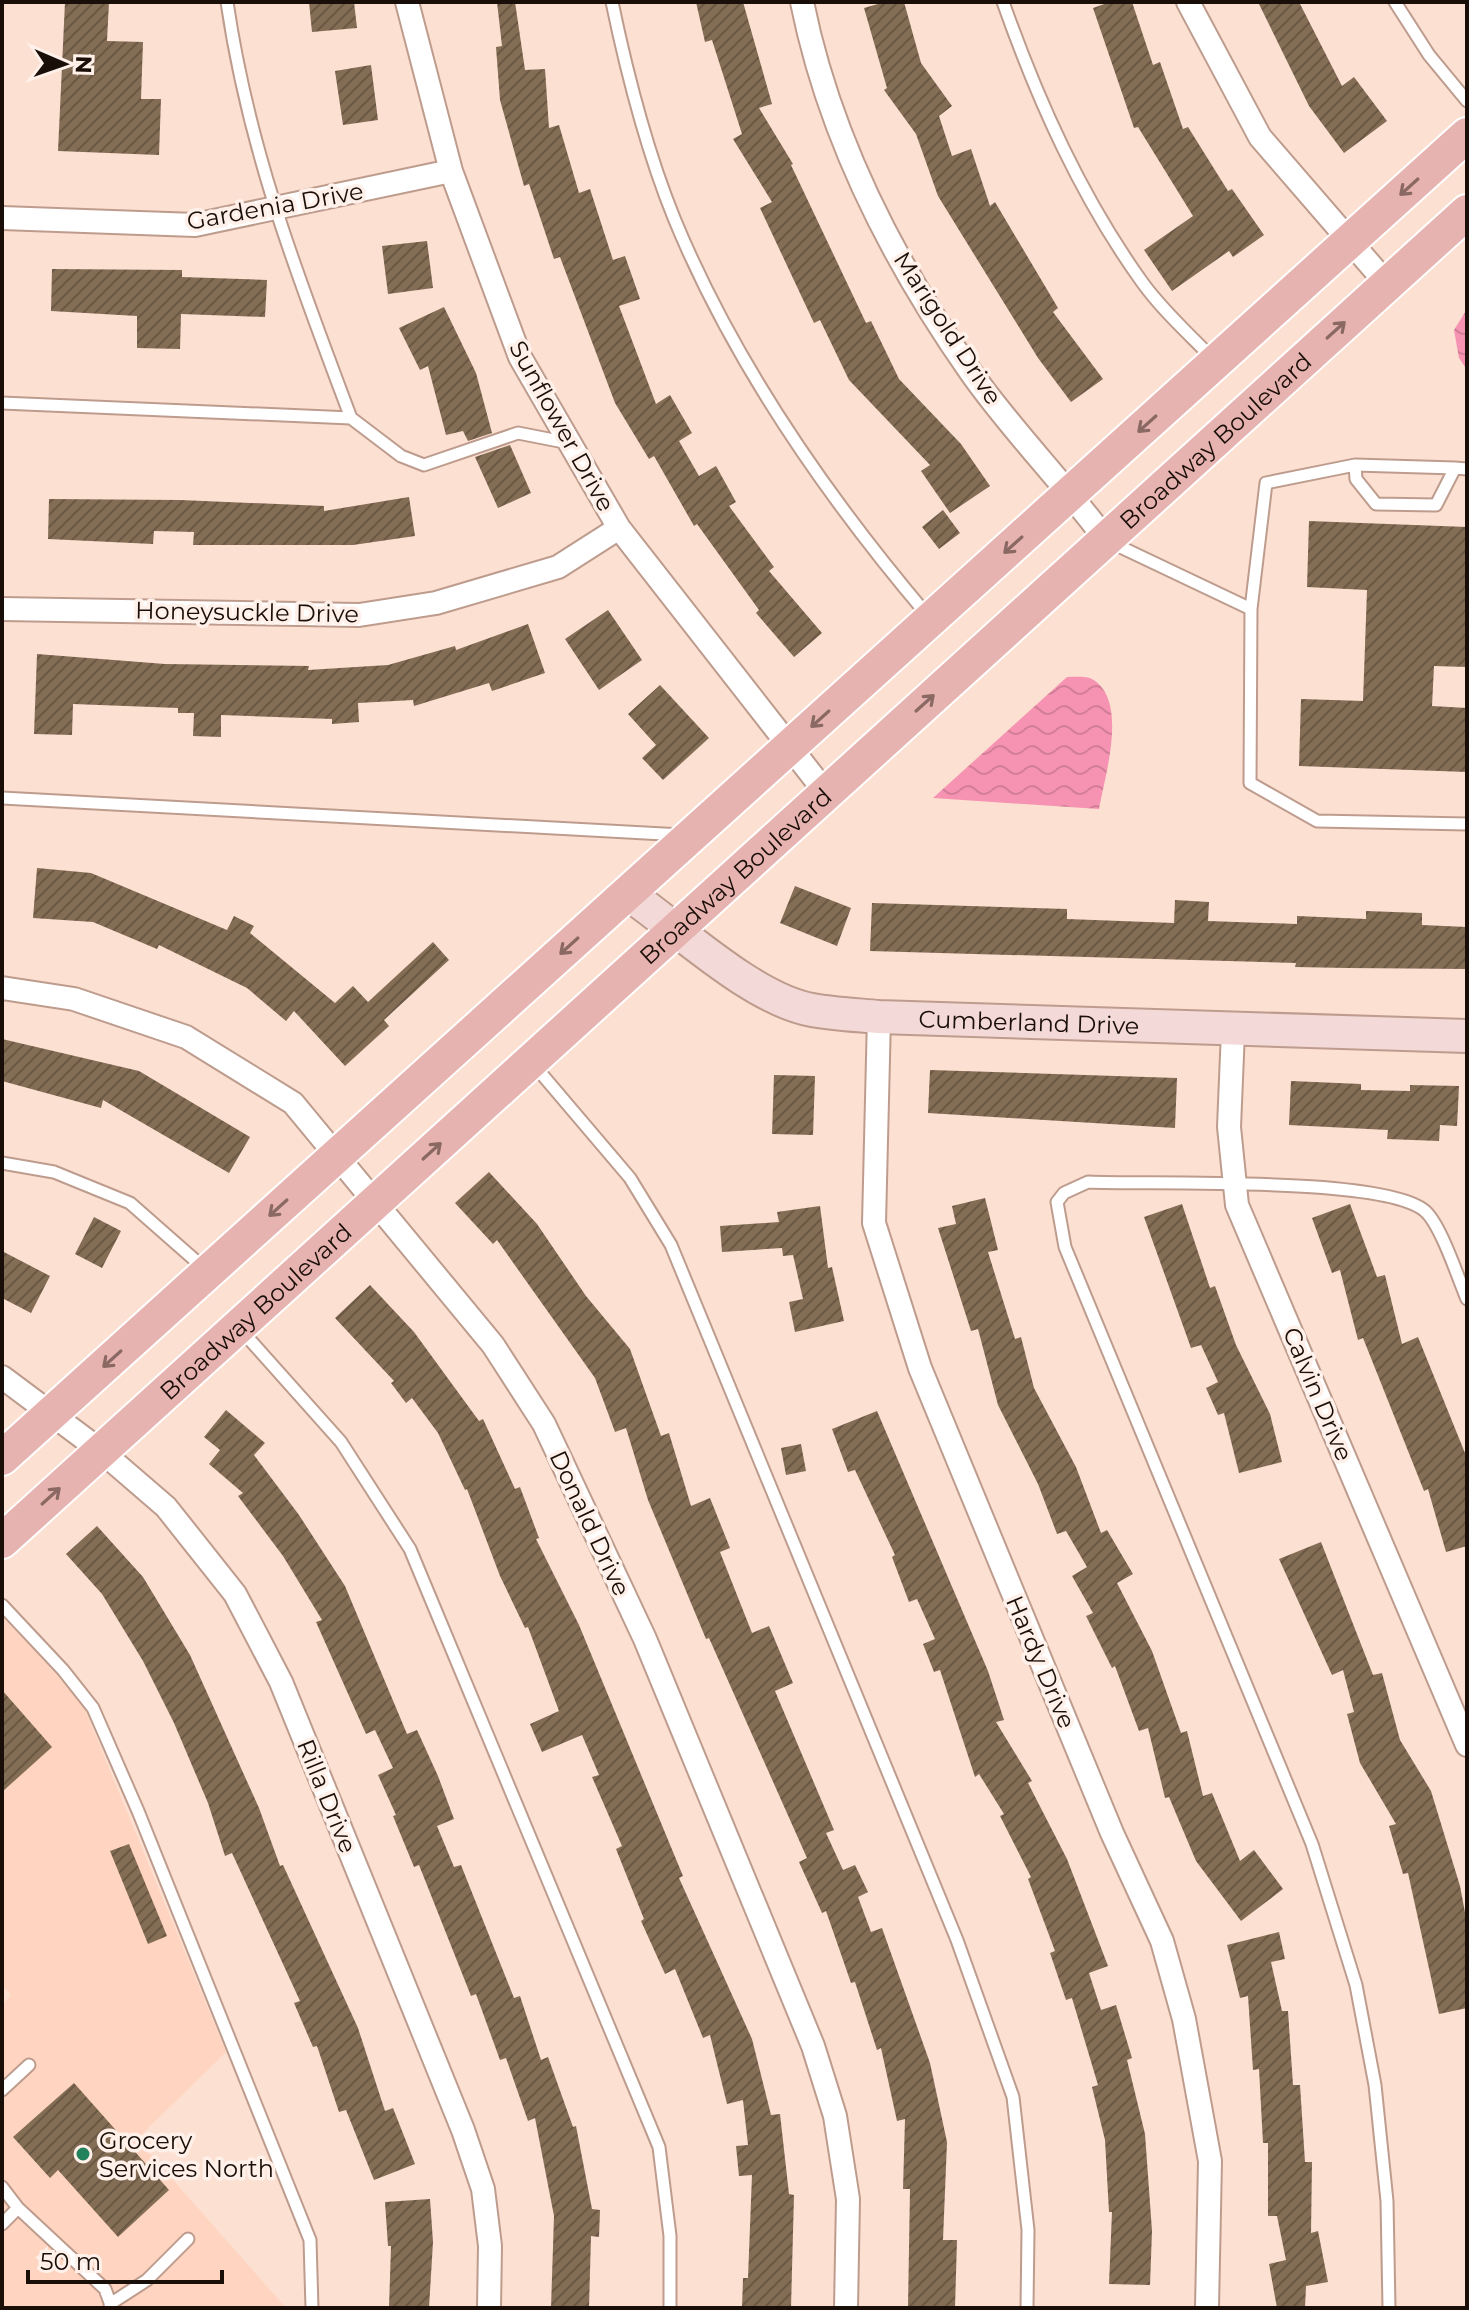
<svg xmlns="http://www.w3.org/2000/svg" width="1469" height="2310" viewBox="0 0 1469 2310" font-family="Montserrat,sans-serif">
<defs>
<pattern id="water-waves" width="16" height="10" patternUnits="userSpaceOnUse" patternTransform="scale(2)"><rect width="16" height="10" fill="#f793b2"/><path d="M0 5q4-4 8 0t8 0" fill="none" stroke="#d37e98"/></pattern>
<pattern id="building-hatch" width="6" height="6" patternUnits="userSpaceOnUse" patternTransform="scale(2)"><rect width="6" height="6" fill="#846d55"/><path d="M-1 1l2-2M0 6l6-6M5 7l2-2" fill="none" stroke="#6b5844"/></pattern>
</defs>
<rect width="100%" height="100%" fill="#fce0d2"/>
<path fill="#ffd4c0" d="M2,1614L83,1705L226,2052L137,2139L286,2308H2V2005L11,1995L2,1985Z"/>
<path fill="url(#water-waves)" d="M1467,309V370L1459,358L1454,330Z
M1067,677C1075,677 1086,676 1092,679C1129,700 1105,775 1099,809L933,798Z"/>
<path fill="url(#building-hatch)" d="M65,2H109L107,41L143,42L141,99H161L159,155L58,151Z
M309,2H354L357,28L312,32Z
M497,2H515L525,70L545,69L549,128L559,125L579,193L590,189L613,260L625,256L640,299L619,306L656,404L670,395L692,433L679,441L699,476L716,466L736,502L729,506L774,567L769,571L822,633L794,657L756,613L759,610L697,524L694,526L654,456L649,459L615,403L560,257L554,259L529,184L524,186L500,100L496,47L502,46Z
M696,2H743L772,104L759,108L793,164L791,165L866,323L871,321L899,379L961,444L990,486L950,513L921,471L930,465L849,380L820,320L814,323L760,208L772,202L733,139L742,134L712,40L705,42Z
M885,2H904L921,63L952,106L939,116L952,156L971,149L990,206L995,202L1058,308L1053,312L1103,379L1071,402L1038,358L938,196L916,134L884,90L887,88L864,8Z
M1110,2H1132L1153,65L1160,62L1183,129L1188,127L1228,191L1232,189L1264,235L1233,257L1229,251L1172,291L1144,250L1193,216L1138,127L1134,128L1093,8Z
M1258,2H1299L1342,86L1354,77L1387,121L1344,153L1309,106Z
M371,65L378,120L343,125L335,71Z
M427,241L433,288L388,294L382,246Z
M52,269L182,270V277L267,280L265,317L181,314L180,349L137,348V316L51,311Z
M444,307L476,373L492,433L468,441L463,431L446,435L428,366L420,370L399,328Z
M510,445L531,493L498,508L475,457Z
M409,497L415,536L353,545H193L194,532L154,531L153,544L48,539L49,499L180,500L324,506V511Z
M943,510L960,533L939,549L922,527Z
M1309,521L1467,527V667L1434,666L1432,706L1467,708V772L1299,766L1301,699L1363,701L1367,590L1307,587Z
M608,610L642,660L599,690L565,639Z
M528,624L545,673L492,691L489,683L414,706L413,700L358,703L359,722L332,724V719L221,715V737L193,736L194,713H178V708L73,704L72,735L34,734L37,654L165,664L309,666L308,670L388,665L455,646L456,650Z
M660,685L709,738L663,780L642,758L656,745L628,714Z
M37,868L91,873L227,930L234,916L254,926L250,933L335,1003L353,986L368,1002L433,942L449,960L384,1020L389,1026L345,1066L294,1011L286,1021L247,988L159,945L157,949L93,922L33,918Z
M795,886L851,908L837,946L780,923Z
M1175,900L1209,902L1208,921L1297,924V916L1366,919V911L1422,913V925L1467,927V969L1347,968L1295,967L1296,963L870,951L872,903L1067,909V919L1174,923Z
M2,1039L139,1071L250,1137L229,1173L103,1100L101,1108L2,1081Z
M930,1070L1177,1078L1175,1128L928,1113Z
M774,1075L815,1076L813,1135L772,1134Z
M1291,1081L1361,1084V1090L1410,1091V1085L1459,1086L1457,1126L1440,1125L1439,1141L1387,1139L1388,1130L1289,1125Z
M489,1172L537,1224L586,1296L630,1349L661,1436L669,1433L691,1506L710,1498L730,1548L720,1552L752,1633L769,1626L793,1683L775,1691L834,1830L826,1833L843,1870L855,1865L868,1892L858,1897L871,1932L882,1928L930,2063L947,2142L943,2240H957L955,2308H908L910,2189H903L905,2119L897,2121L881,2048L877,2050L855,1982L851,1983L826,1911L822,1913L799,1862L807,1858L709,1638L706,1639L648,1500L626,1428L615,1432L595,1378L497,1240L493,1244L455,1203Z
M985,1198L998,1250L988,1252L1015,1339L1021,1337L1034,1388L1076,1467L1101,1533L1107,1530L1133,1574L1117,1583L1152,1651L1181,1733L1187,1731L1203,1796L1212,1793L1240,1861L1254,1850L1283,1889L1241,1921L1196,1861L1169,1797L1165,1798L1148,1728L1139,1731L1115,1666L1112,1668L1086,1616L1093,1613L1072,1576L1087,1567L1066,1531L1057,1534L1038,1484L998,1405L978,1329L971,1331L938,1228L956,1224L952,1206Z
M1182,1204L1210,1288L1215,1286L1236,1345L1270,1414L1282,1462L1239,1473L1224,1413L1218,1415L1206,1388L1218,1382L1201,1345L1191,1348L1144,1217Z
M1350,1204L1377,1277L1385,1275L1402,1344L1418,1337L1467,1458V1546L1446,1552L1428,1489L1424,1491L1363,1338L1358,1340L1340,1270L1332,1273L1312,1218Z
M820,1206L828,1268L832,1267L844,1321L795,1332L789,1302L803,1299L793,1255L783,1256L782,1248L722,1252L720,1226L779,1222L777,1212Z
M94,1217L121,1231L102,1268L75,1254Z
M2,1251L50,1276L31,1313L2,1298Z
M370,1285L414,1332L479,1421L483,1419L515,1489L520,1487L539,1538L536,1539L579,1625L683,1876L679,1878L752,2039L771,2115L780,2114L789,2194L794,2195L791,2308H742L743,2278H748L752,2175L739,2176L736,2146L748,2145L743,2100L727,2104L710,2035L703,2038L675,1969L665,1974L641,1921L644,1919L616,1849L622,1846L592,1777L599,1775L582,1735L542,1752L530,1724L559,1711L528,1627L525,1628L500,1576L467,1489L465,1490L438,1433L412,1398L406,1403L391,1383L394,1381L335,1318Z
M226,1410L265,1443L254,1455L299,1515L345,1586L407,1734L417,1730L438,1776L454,1819L437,1826L454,1867L461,1865L514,1998L520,1996L541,2060L548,2057L573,2127L576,2126L592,2209L600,2210L599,2237L591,2236L589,2308H551L554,2216L535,2118L528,2121L506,2058L500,2060L476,1994L471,1996L419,1865L414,1867L393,1816L396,1815L378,1775L393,1768L375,1730L366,1734L316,1622L322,1620L283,1556L238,1496L243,1493L209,1464L220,1450L204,1437Z
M877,1411L988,1671L1004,1720L996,1722L1032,1781L1028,1783L1067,1859L1108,1966L1089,1973L1101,2010L1116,2005L1132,2058L1127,2060L1145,2134L1152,2231L1150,2285L1109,2284L1112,2212H1109L1105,2140L1092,2087L1098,2085L1072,1998L1066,2000L1050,1953L1055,1951L1028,1879L1031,1877L1000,1816L1004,1814L979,1774L975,1777L940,1670L934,1672L923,1644L935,1639L917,1599L909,1602L892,1557L895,1555L855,1470L848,1472L832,1429Z
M801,1444L806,1471L786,1475L781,1448Z
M97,1526L143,1577L190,1655L259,1808L280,1866L283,1865L358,2028L385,2111L393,2108L415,2164L374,2180L346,2110L339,2112L317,2046L313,2047L294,2003L300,2001L232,1853L225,1856L208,1803L174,1723L143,1661L102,1594L66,1554Z
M1321,1542L1373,1675L1382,1673L1400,1740L1431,1791L1460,1886L1467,1923V2008L1439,2014L1408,1873L1403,1874L1389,1826L1396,1824L1360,1763L1347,1714L1354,1712L1343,1670L1332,1675L1279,1559Z
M2,1690L52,1747L2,1792Z
M129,1844L167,1936L148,1944L110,1851Z
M1279,1932L1285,1959L1271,1962L1282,2011H1288L1293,2085H1300L1305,2162H1312L1311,2233L1318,2231L1328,2282L1306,2286L1305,2308H1277L1269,2264L1286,2260L1277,2216H1268V2143H1263L1259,2069L1253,2070L1248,1996L1240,1998L1227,1945Z
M74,2083L169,2190L118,2237L58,2170L50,2178L13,2137Z
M430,2199L433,2242L429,2308H389L391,2246H388L385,2202Z"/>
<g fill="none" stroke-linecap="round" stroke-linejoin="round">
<g stroke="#be9c8d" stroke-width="15">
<path id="lane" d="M612,2C627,74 646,149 674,218C734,364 827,497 928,616
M1003,2C1038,101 1081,197 1142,282C1162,310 1190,335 1214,360
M1395,2L1429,55L1467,101
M2,403L351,418C298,277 249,152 227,2
M351,418L401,456L424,465L518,433L569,443
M1455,468L1436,505L1376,504L1356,479L1355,465L1455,468L1467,469
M1110,542L1251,609L1250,783L1317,821L1467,824
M1251,609L1266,483L1355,465
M2,798L682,835
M534,1065L630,1178L671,1245L957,1940L1013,2097L1028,2230L1027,2308
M2,1163L54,1172L130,1203L205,1269
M241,1330L341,1442L410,1549L659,2147L670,2236V2308
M2,1605L63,1670L93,1708L138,1811L310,2240L312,2308
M2,2090L29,2065
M2,2187L18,2208
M2,2224L18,2208L105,2289L112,2308
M110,2304L147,2280L188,2239
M1389,2308L1387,2201L1375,2085L1356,1985L1312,1844L1065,1247L1057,1202L1064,1193L1088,1182C1153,1185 1384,1176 1425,1211C1441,1225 1458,1278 1467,1299"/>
</g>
<g stroke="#be9c8d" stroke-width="26">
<path id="street" d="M407,2L451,171L520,357L619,528L826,793
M802,2C829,136 894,263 972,374C1013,432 1064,483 1106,540
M1188,2L1260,137L1387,284
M2,218L195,225L451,171
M2,609L359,615L436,603L558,567L619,528
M2,988L74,999L186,1037L293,1103L493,1345L544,1424L645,1639L813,2046L835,2116L848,2199L846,2308
M879,1017L874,1223L920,1368L1112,1833L1162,1941L1184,2019L1210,2161L1207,2308
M1233,1031L1229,1127L1237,1205L1467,1745
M2,1377L101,1451L166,1507L235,1594L281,1682L463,2130L483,2189L490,2246L489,2308"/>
</g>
<g stroke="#be9c8d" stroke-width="36">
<g id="secondary">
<path id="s1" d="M627,893C679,929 752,999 812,1010C834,1014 857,1015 879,1017L1467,1036"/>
</g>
</g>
<g stroke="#fff" stroke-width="38">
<g id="primary">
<path d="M2,1458L1467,135"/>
<path id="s2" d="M2,1541L1467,212"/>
</g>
</g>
<use href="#lane" stroke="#fff" stroke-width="11"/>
<use href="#street" stroke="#fff" stroke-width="22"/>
<use href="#secondary" stroke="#f3d9d8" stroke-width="32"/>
<use href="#primary" stroke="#e7b3b0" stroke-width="34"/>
</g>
<defs><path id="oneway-shaft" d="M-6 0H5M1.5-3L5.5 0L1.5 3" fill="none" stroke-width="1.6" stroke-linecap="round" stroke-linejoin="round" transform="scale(2)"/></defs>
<g stroke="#8a6964">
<use href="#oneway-shaft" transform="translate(1409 187) rotate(138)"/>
<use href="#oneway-shaft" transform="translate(1336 330) rotate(-42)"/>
<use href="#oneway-shaft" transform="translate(1147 424) rotate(138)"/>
<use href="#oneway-shaft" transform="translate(1013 545) rotate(138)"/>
<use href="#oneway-shaft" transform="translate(925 703) rotate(-42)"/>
<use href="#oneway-shaft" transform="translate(820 719) rotate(138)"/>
<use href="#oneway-shaft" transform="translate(569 946) rotate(138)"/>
<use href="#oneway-shaft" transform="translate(432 1151) rotate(-42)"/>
<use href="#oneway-shaft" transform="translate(278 1208) rotate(138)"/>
<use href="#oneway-shaft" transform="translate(112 1359) rotate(138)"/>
<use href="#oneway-shaft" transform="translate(51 1496) rotate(-42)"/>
</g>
<circle fill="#21825b" stroke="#fff0e9" stroke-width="3" cx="83" cy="2154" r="8"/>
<g text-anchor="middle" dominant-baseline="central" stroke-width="7" stroke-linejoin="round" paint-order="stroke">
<g font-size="24" fill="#190e08" stroke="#fff0e9">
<text transform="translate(275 206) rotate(-10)">Gardenia Drive</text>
<text transform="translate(948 328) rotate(57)">Marigold Drive</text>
<text transform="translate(562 426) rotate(61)">Sunflower Drive</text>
<text stroke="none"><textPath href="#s2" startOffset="1638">Broadway Boulevard</textPath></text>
<text transform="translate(247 612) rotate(1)">Honeysuckle Drive</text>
<text stroke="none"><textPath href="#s2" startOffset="990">Broadway Boulevard</textPath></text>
<text stroke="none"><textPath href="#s1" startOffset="438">Cumberland Drive</textPath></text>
<text stroke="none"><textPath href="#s2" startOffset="342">Broadway Boulevard</textPath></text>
<text transform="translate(1318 1394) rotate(67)">Calvin Drive</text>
<text transform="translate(590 1523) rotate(65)">Donald Drive</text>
<text transform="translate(1041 1662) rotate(67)">Hardy Drive</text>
<text transform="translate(327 1796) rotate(68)">Rilla Drive</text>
</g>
<g font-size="24" fill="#190e08" stroke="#fff0e9" text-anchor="start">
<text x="99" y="2140">Grocery<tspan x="99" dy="28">Services North</tspan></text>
</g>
</g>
<rect width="1469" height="2310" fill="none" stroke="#190e08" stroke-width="8"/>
<g transform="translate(64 64) rotate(92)" stroke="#fff0e9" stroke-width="6" paint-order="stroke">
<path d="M0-6L14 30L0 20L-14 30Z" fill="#190e08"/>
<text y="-12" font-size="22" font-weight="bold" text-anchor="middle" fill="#190e08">N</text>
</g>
<path d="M28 2270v12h194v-12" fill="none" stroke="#190e08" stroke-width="4"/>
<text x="40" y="2270" font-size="24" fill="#190e08" stroke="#fff0e9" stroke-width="6" paint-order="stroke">50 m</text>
</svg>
